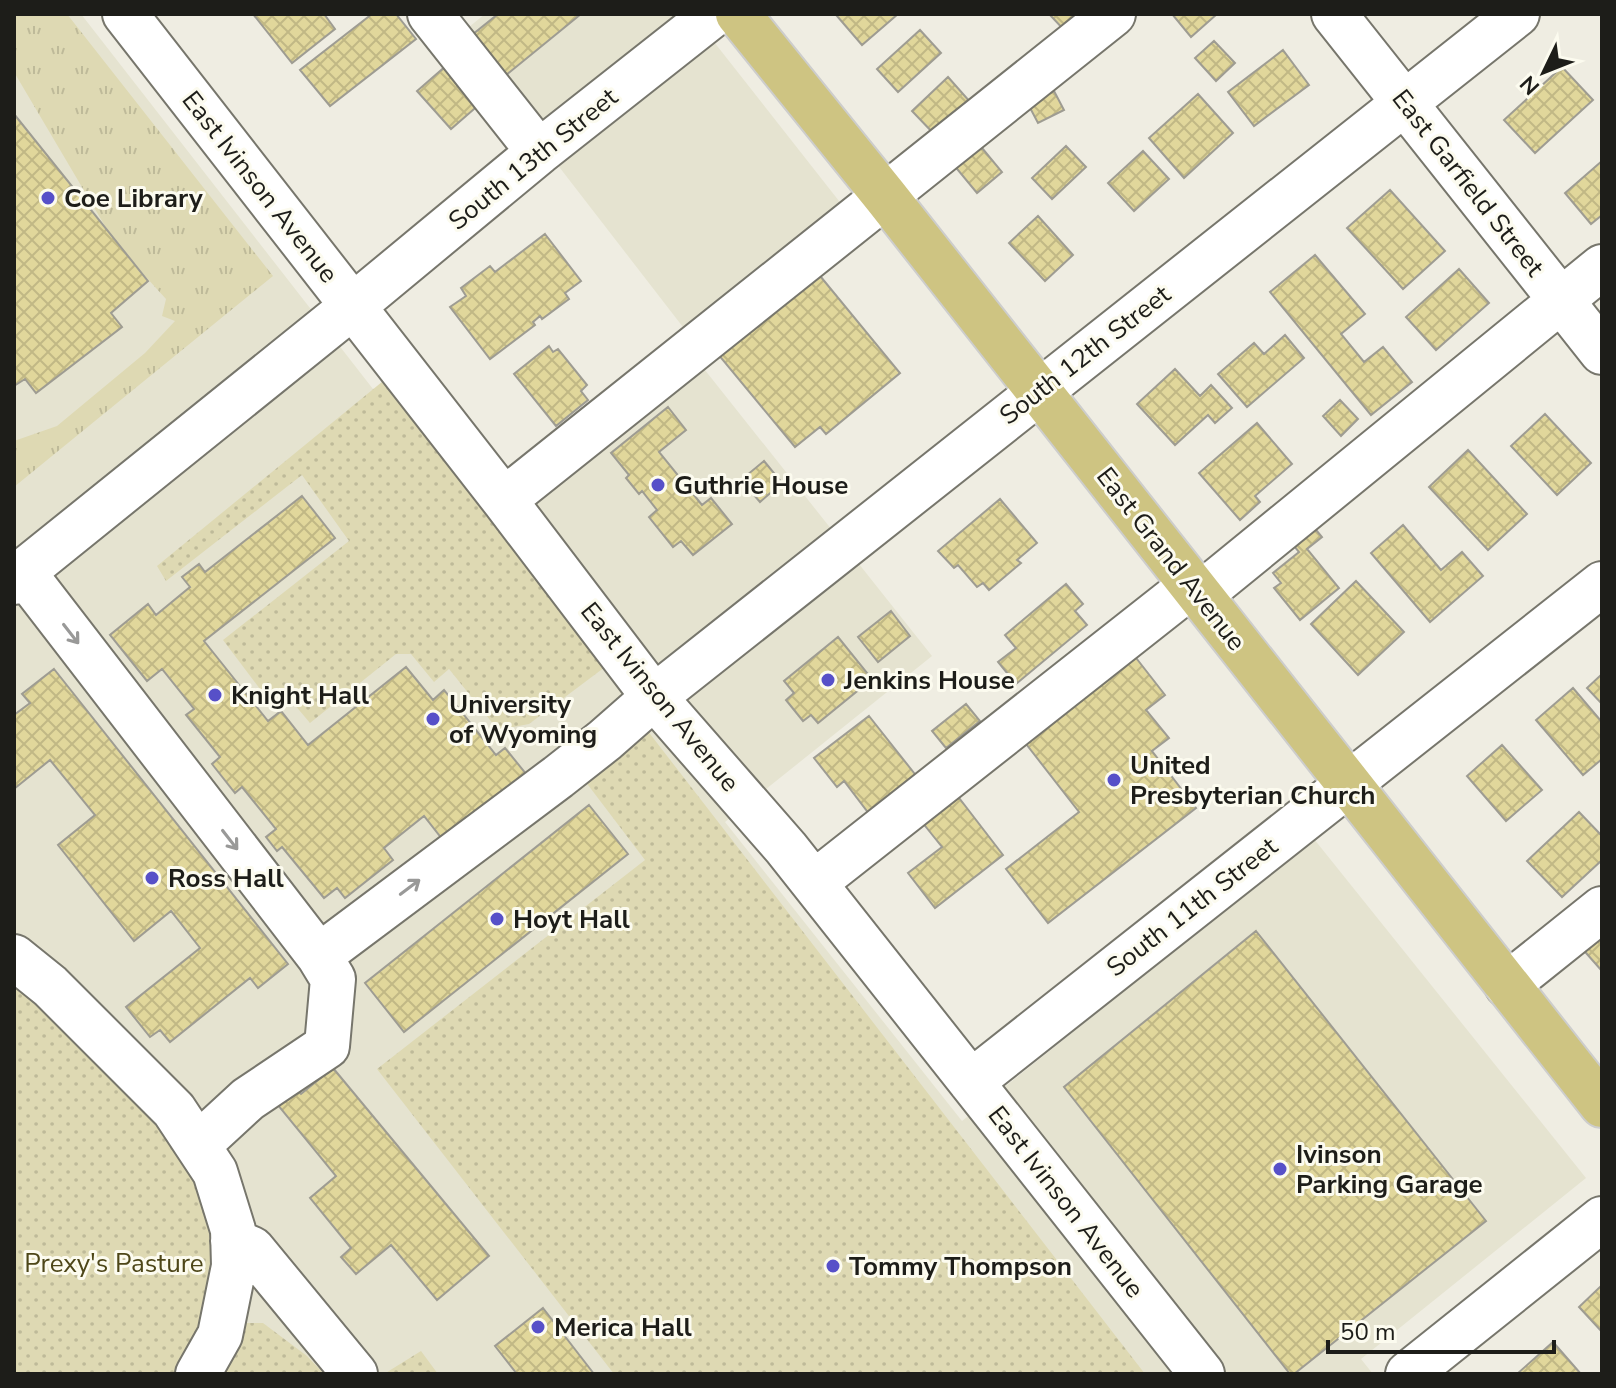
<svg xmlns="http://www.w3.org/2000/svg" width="1616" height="1388" viewBox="0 0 1616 1388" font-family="'Nunito Sans',sans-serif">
<defs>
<pattern id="grass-tufts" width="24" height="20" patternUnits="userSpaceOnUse" patternTransform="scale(2)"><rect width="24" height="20" fill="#ded9b3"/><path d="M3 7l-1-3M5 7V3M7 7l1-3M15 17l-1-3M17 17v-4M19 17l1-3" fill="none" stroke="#beba99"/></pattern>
<pattern id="park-dots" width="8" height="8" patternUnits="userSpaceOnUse" patternTransform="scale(2)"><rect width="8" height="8" fill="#ded9b3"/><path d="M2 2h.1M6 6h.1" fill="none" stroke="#beba99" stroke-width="1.8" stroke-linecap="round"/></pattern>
<pattern id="building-cross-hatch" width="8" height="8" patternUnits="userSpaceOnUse" patternTransform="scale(2)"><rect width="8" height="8" fill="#e1d79b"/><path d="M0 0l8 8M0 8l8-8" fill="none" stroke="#c1b885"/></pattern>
</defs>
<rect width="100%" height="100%" fill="#efede2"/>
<path fill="#e5e3d0" d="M14,14H81L482,529L697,360L932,656L725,822L962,1121L1314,839L1586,1178L1361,1359L1373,1374H14Z
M485,14H692L861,229L703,353L458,36Z"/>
<path fill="url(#grass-tufts)" d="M14,14H67L273,276L14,487V441L57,426L145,353L175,321L162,316L166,299L115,243L14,72Z"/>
<path fill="url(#park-dots)" d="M388,377L609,664L529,724L498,730L449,669L434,682L411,654H396L310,723L283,691L269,701L223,640L349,541L302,475L166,581L157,566Z
M647,730L1145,1374H614L377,1069L645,860L585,781Z
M14,977L107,1052L186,1155L216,1226L206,1328L177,1374H14Z
M236,1323H263L307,1356L324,1374H217Z
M421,1351L438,1374H384Z"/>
<path fill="url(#building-cross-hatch)" stroke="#9e9c92" stroke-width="2" d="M253,14H324L335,29L292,63Z
M372,14H396L416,39L330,106L300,70Z
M498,14H581L500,80L467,39Z
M839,14H898L862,45L837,16Z
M1049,14H1083L1067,33Z
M1172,14H1217L1191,37Z
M920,30L941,53L898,92L877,69Z
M1214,41L1235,63L1216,81L1195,58Z
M1283,50L1309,85L1254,126L1228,92Z
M447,65L481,103L451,129L417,91Z
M1562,67L1593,100L1535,153L1504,120Z
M948,77L971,103L936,136L912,111Z
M1054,91L1064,110L1038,123L1028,104Z
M1198,94L1233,133L1184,178L1149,138Z
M14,114L148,281L111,313L122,327L36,393L25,379L14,386Z
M968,131L1002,172L977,193L943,152Z
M1066,146L1086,167L1052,199L1032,178Z
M1143,151L1169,179L1134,211L1108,183Z
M1602,161V215L1591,224L1565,193Z
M1390,190L1445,251L1403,289L1347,228Z
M1038,216L1073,255L1045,281L1009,243Z
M545,234L581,281L565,293L569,299L542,319L540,316L533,322L535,325L490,359L450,307L466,296L461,288L490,266L495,272Z
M1315,255L1365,314L1341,334L1364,362L1383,347L1412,382L1371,415L1270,292Z
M1459,269L1489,303L1436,350L1406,317Z
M816,271L900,373L826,434L820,427L795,447L717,353Z
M1285,335L1304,358L1247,407L1218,374L1254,343L1264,354Z
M549,346L553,352L558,349L587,385L581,391L588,400L556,426L514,374Z
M1175,369L1200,396L1211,385L1232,408L1215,423L1208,415L1175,445L1137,404Z
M1340,400L1358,419L1341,436L1323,416Z
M668,407L686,430L659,452L702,505L711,498L732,524L693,555L681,541L673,547L649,517L657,510L642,491L639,494L626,478L629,475L611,453Z
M1545,414L1591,463L1557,495L1511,446Z
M1257,423L1292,464L1255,496L1260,502L1240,520L1199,473Z
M1468,450L1527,514L1488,550L1429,487Z
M764,461L782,483L760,502L741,480Z
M302,496L335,538L204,641L268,721L281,711L308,745L406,667L433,700L444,690L496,755L505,748L527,775L443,840L424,816L384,848L393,860L345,898L337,888L324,898L282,847L277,851L266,837L276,829L242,787L235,793L212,764L220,757L186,715L194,709L162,669L147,681L110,635L148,604L156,615L190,587L182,577L199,564L205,572Z
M1000,499L1037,543L1017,560L1021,563L989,590L983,583L977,587L958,565L954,568L938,551Z
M1303,514L1322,537L1307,549L1339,588L1300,620L1274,588L1281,583L1273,573L1299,552L1282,531Z
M1403,525L1441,570L1462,552L1483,576L1430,622L1371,553Z
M1356,581L1404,632L1358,675L1311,624Z
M1066,584L1083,604L1075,611L1087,625L1016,684L998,662L1016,648L1005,635Z
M891,611L910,636L878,662L858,637Z
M838,637L872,679L818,723L811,715L803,721L786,700L794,693L784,681Z
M1133,654L1165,695L1146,710L1169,738L1152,751L1196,808L1048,923L1006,869L1079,812L1023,740Z
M54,669L288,964L258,988L250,978L170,1042L160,1030L150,1037L126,1007L200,948L171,911L134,941L58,845L95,815L50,760L14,789V715L30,703L22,694Z
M1602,674V704L1587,688Z
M1573,688L1602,722V759L1583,775L1536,720Z
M966,704L980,721L946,748L932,731Z
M869,716L918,778L870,815L844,781L837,787L814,758Z
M1502,745L1542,790L1506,821L1467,776Z
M953,790L1003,855L935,908L908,873L942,847L918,817Z
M589,805L628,854L404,1032L365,983Z
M1579,812L1602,836V860L1562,897L1527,861Z
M1602,912V971L1572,937Z
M1256,931L1486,1221L1294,1374H1290L1064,1087Z
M333,1068L489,1256L437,1300L391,1245L356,1274L341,1257L351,1248L310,1198L336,1176L277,1104L296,1089L301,1094Z
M1602,1285V1332L1579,1307Z
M543,1308L594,1374H517L495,1346Z
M1553,1342L1581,1374H1517Z"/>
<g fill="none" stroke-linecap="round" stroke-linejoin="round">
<g stroke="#77766c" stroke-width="48">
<path id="minor" d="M125,14L504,500L654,697L786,848L1202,1374
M430,14L539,152
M1334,14L1602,352
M504,500L1113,14
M23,572L319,956L558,777L605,740L654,697L1517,14
M14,582L23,572L353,306L539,152L714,14
M1200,595L1602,267
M814,883L1192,585
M14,957L50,986L174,1110L215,1172L233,1230L234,1266L220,1335L198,1374
M1507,985L1602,909
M971,1082L1602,584
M198,1145L248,1099L327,1046L333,979L319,956
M233,1241L252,1249L355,1374
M1408,1374L1602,1219"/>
</g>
<g stroke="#cdcdcc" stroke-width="48">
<path id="major" d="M738,14L885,196L1602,1105"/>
</g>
<use href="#minor" stroke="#fff" stroke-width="44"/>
<use href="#major" stroke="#cec482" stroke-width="44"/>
</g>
<defs><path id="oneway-shaft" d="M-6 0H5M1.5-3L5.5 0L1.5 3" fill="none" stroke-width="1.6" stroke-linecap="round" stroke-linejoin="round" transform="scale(2)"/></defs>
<g stroke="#999998">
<use href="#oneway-shaft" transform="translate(71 634) rotate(52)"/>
<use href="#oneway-shaft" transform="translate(230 840) rotate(52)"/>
<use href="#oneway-shaft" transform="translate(410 887) rotate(-37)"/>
</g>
<g fill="#5750c8" stroke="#fcfbef" stroke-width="3">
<circle cx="48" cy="198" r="8"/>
<circle cx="658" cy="485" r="8"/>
<circle cx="828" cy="680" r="8"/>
<circle cx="215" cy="695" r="8"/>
<circle cx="433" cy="719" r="8"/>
<circle cx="1114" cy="780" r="8"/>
<circle cx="152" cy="878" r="8"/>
<circle cx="497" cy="919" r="8"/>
<circle cx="1280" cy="1169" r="8"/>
<circle cx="833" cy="1266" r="8"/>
<circle cx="538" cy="1327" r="8"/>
</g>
<g text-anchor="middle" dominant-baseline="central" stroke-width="6" stroke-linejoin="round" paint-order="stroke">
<g font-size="26" fill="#1d1d19" stroke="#fcfbef">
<text transform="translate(533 159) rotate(-39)">South 13th Street</text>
<text transform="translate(1468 183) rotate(52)">East Garfield Street</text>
<text transform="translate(260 187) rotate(52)">East Ivinson Avenue</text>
<text transform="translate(1085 355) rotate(-38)">South 12th Street</text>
<text transform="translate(1171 559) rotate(52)">East Grand Avenue</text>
<text transform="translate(660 697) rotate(51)">East Ivinson Avenue</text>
<text transform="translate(1192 907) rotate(-38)">South 11th Street</text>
<text transform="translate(1066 1202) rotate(52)">East Ivinson Avenue</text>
</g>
<g font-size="26" font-weight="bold" fill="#1d1d19" stroke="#fcfbef" text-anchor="start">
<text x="64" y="198">Coe Library</text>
<text x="674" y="485">Guthrie House</text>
<text x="844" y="680">Jenkins House</text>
<text x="231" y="695">Knight Hall</text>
<text x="449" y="704">University<tspan x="449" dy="30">of Wyoming</tspan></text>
<text x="1130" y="765">United<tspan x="1130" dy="30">Presbyterian Church</tspan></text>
<text x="168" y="878">Ross Hall</text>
<text x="513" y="919">Hoyt Hall</text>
<text x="1296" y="1154">Ivinson<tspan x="1296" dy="30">Parking Garage</tspan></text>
<text x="849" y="1266">Tommy Thompson</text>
<text x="554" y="1327">Merica Hall</text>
</g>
<g font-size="26" fill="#4d4618" stroke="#fcfbef">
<text x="114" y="1263">Prexy's Pasture</text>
</g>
</g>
<rect width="1616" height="1388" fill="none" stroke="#1d1d19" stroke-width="32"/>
<g transform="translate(1544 72) rotate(227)" stroke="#fcfbef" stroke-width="6" paint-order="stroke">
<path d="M0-6L14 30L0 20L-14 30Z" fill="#1d1d19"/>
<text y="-12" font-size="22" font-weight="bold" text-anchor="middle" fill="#1d1d19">N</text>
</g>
<path d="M1328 1340v12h226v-12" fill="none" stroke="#1d1d19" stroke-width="4"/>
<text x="1340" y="1340" font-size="24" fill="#1d1d19" stroke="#fcfbef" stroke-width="6" paint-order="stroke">50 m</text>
</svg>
